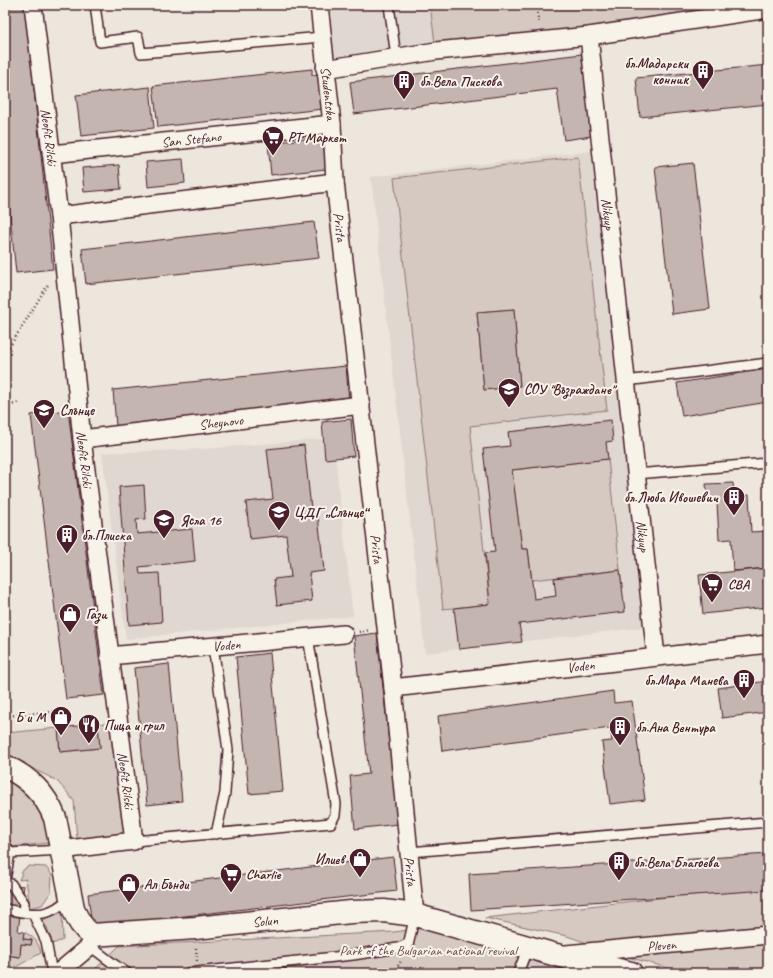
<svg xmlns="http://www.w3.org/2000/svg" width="773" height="978" viewBox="0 0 773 978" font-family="Caveat,sans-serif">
<rect width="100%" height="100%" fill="#ece6dd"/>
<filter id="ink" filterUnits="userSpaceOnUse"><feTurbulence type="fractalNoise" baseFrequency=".025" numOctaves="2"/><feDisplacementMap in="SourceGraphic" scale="8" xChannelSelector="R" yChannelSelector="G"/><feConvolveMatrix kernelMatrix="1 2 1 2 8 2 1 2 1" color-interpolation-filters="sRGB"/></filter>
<g filter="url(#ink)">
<path fill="#e0d7d0" d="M318,5H761L685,12L325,69Z
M591,151L645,627L425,653L371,177Z
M333,438L353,616L126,639L102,453L204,449Z"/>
<path fill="#d5c9c2" stroke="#907476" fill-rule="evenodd" d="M430,5H431L432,8L457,5H685V12L436,51Z
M578,157L607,410L470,426L490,604L443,609L394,178ZM514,309L520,386L484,390L477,312Z
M608,459L620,570L532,580L528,549H522L512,470Z
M114,722L125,835L77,840L74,801L66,791L57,781L5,754V733L58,728L60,752L100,748L98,724Z
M5,778L34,796L45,813L49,843L10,847L5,840Z
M29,866L46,867L52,875L51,892L42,905L30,908L26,879L19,880L23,870Z
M768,889V973H687L624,956L567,936L485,918L677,896Z
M62,909L63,940L52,944L47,927L42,921Z
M429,927L604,973H91L119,946L394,932Z
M24,932C34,937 38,941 41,953L14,968L5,969V955L20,957L21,944L31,945L32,940L23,939Z"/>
<path fill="#c4b5b0" stroke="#4a1f2b" d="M5,5H25L53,269L16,273L5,166Z
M121,5H143L121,7Z
M431,5H457L432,8Z
M582,54L592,136L564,140L557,89L354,114L350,82Z
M768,65V104L640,117L636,78Z
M312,69V75L320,74L323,109L158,127L153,86Z
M150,87L154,128L81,136L76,95Z
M323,137L326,169L271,175L268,143Z
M183,159L185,183L148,187L146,162Z
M693,163L710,309L672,314L655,167Z
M119,165L121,189L84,192L82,168Z
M314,222L319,258L86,284L82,249Z
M514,309L520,386L484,390L477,312Z
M346,366L349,402L116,426L113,390Z
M768,369V402L682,416L677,383Z
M68,410L104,695L66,699L31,415Z
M351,419L354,456L325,459L322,422Z
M611,420L613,441L606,442L608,459L512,470L522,549H528L534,599L556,596L554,578L620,570L625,612L519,624L522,642L459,649L454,608L490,604L485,553L495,552L483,449L510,446L508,432Z
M304,445L312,517L318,516L324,571L309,573L312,601L277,605L274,579L291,577L286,535L250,539L246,502L273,499L267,449Z
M733,483L734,497L749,495L751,532L768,531V568L733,571L731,539L719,540L717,502H708L706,484Z
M144,485L146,519L136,520L137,534L192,529L195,561L139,567L140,574L159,573L162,622L129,625L119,487Z
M768,568V607L703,614L699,575Z
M377,633L398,824L355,829L350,776L369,774L354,636Z
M270,653L283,791L249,794L236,657Z
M169,664L182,801L147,805L134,668Z
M768,681V712L722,718L718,688Z
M613,691L614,703L632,701L645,800L610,804L602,742L612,741L610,728L442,751L438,716Z
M98,724L100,748L60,752L58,728Z
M768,854V890L471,910L469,874Z
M393,857L397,891L92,927L88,894Z
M5,884L24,886L18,931L24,932L23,939L32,940L31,945L21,944L20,957L5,955Z
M565,969L578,973H564Z"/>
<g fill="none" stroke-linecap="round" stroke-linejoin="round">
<g stroke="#4a1f2b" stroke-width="12">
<path id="lane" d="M95,5L100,42L138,37L141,53L322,37
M389,5L396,57
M626,381L768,363
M636,474L768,463
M213,646L228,750L225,793L216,834
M134,841L331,823L335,815L336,804L308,637
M5,844L10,853L5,880
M409,852L768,822
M10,853L61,850
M5,883L11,884L24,903L23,912
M5,909C33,914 48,920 70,897
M33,914L46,941L52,973
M90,946L115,965L127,973
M407,950L415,915
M188,973L353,955L398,948L408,944
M518,973L528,947"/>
</g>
<g stroke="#4a1f2b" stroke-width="20">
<g id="street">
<path id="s1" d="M33,5L59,216L82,439L134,841L61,850"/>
<path id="s2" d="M319,5L332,124L335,182L393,688L415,915"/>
<path id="s3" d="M589,36L656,657"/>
<path d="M325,69L436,51L589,36L768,9"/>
<path id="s4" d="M52,154L332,124"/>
<path d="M59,216L335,182"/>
<path id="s5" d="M82,439L361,405"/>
<path id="s6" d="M109,656L344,634"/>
<path id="s7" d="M393,688L768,644"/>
<path id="s8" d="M566,954L768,935"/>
<path d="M58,973L90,946L92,935"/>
</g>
</g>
<g stroke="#4a1f2b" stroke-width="25">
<g id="secondary">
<path id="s9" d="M5,766C29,778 45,793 55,818L73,908C77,920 82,928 92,935L195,928L351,912L384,911L415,915L556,955L631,973"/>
</g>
</g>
<path stroke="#4a1f2b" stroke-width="2.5" stroke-dasharray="1 3" stroke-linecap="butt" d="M536,5L539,24
M5,354L49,283
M5,406L20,403
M359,632L370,630
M5,716L59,711
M196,948L197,961
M394,973L401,961"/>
<use href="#lane" stroke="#f7f3e8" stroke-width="9"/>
<use href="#street" stroke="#f7f3e8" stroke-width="17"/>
<use href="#secondary" stroke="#f7f3e8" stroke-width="22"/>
</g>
</g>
<defs>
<g id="building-pin" transform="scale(1.15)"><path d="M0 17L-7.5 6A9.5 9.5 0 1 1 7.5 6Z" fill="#4a1f2b" stroke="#f7f3e8"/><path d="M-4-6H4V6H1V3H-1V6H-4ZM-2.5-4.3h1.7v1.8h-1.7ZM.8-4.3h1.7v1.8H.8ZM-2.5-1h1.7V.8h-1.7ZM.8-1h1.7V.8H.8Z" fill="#fff"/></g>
<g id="supermarket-pin" transform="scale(1.15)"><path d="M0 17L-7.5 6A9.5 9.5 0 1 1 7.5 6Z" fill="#4a1f2b" stroke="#f7f3e8"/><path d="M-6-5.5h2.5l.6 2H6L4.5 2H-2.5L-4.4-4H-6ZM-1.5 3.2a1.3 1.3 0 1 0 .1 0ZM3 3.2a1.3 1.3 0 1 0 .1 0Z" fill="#fff"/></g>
<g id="school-pin" transform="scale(1.15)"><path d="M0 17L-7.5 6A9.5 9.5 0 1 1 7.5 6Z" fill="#4a1f2b" stroke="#f7f3e8"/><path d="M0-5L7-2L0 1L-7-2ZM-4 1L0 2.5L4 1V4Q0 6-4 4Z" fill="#fff"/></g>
<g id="shop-pin" transform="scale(1.15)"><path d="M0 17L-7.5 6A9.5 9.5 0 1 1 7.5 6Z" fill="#4a1f2b" stroke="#f7f3e8"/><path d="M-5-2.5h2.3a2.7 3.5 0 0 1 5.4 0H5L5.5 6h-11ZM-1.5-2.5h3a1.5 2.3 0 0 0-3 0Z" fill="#fff"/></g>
<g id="restaurant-pin" transform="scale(1.15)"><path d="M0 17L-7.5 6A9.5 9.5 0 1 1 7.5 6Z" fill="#4a1f2b" stroke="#f7f3e8"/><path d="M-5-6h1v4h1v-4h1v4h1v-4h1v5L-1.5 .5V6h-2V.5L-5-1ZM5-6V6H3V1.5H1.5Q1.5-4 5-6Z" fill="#fff"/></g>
</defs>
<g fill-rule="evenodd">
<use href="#building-pin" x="703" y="71"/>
<use href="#building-pin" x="404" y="81"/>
<use href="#supermarket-pin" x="273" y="137"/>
<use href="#school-pin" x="509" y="389"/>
<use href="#school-pin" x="44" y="410"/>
<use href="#building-pin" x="734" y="497"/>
<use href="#school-pin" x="279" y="512"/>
<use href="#school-pin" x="164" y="520"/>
<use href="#building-pin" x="67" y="535"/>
<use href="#supermarket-pin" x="712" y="584"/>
<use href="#shop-pin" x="70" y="614"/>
<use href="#building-pin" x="744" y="680"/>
<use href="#shop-pin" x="61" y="717"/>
<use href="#restaurant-pin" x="89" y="725"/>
<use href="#building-pin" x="620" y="727"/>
<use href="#shop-pin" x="360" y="859"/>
<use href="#building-pin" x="619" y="862"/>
<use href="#supermarket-pin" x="231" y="874"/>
<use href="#shop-pin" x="129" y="884"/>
</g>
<g text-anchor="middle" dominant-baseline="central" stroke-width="4" stroke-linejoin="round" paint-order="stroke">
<g font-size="14" font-weight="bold" fill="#4a1f2b" stroke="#f7f3e8" text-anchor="start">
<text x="688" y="63" text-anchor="end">бл.Мадарски<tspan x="688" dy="16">конник</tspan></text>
<text x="420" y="81">бл.Вела Пискова</text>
<text x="288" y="137">РТ Маркет</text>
<text x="524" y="389">СОУ "Възраждане"</text>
<text x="60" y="410">Слънце</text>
<text x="718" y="497" text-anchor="end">бл.Люба Ивошевич</text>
<text x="294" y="512">ЦДГ „Слънце“</text>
<text x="180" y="520">Ясла 16</text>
<text x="82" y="535">бл.Плиска</text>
<text x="728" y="584">CBA</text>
<text x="86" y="614">Гази</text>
<text x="728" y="680" text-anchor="end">бл.Мара Манева</text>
<text x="46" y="717" text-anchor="end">Б и М</text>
<text x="104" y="725">Пица и грил</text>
<text x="636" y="727">бл.Ана Вентура</text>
<text x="344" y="859" text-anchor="end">Илиев</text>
<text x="634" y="862">бл.Вела Благоева</text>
<text x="246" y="874">Charlie</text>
<text x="144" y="884">Ал Бънди</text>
</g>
<g font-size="14" fill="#4a1f2b" stroke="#f7f3e8">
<text stroke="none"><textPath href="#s2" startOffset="89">Studentska</textPath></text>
<text stroke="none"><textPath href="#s1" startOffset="133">Neofit Rilski</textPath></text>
<text stroke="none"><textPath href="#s4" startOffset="140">San Stefano</textPath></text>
<text stroke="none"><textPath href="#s3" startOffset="179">Nikyup</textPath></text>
<text stroke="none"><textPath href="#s2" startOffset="223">Prista</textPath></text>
<text stroke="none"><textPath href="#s5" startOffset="140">Sheynovo</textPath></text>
<text stroke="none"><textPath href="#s1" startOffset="457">Neofit Rilski</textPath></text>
<text stroke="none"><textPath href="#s3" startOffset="503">Nikyup</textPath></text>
<text stroke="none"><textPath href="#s2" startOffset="547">Prista</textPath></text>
<text stroke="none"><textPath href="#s6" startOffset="118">Voden</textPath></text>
<text stroke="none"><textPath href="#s7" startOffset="189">Voden</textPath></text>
<text stroke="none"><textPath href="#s1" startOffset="781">Neofit Rilski</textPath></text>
<text stroke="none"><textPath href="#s2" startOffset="871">Prista</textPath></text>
<text stroke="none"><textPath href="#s9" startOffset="373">Solun</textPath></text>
<text stroke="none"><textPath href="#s8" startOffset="96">Pleven</textPath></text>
</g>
<g font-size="14" fill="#6d4a51" stroke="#f7f3e8">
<text x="428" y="950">Park of the Bulgarian national revival</text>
</g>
</g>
<rect width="773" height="978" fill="none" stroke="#f7f3e8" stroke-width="20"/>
<rect x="10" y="10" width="753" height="958" fill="none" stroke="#4a1f2b" stroke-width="1.5" filter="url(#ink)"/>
</svg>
